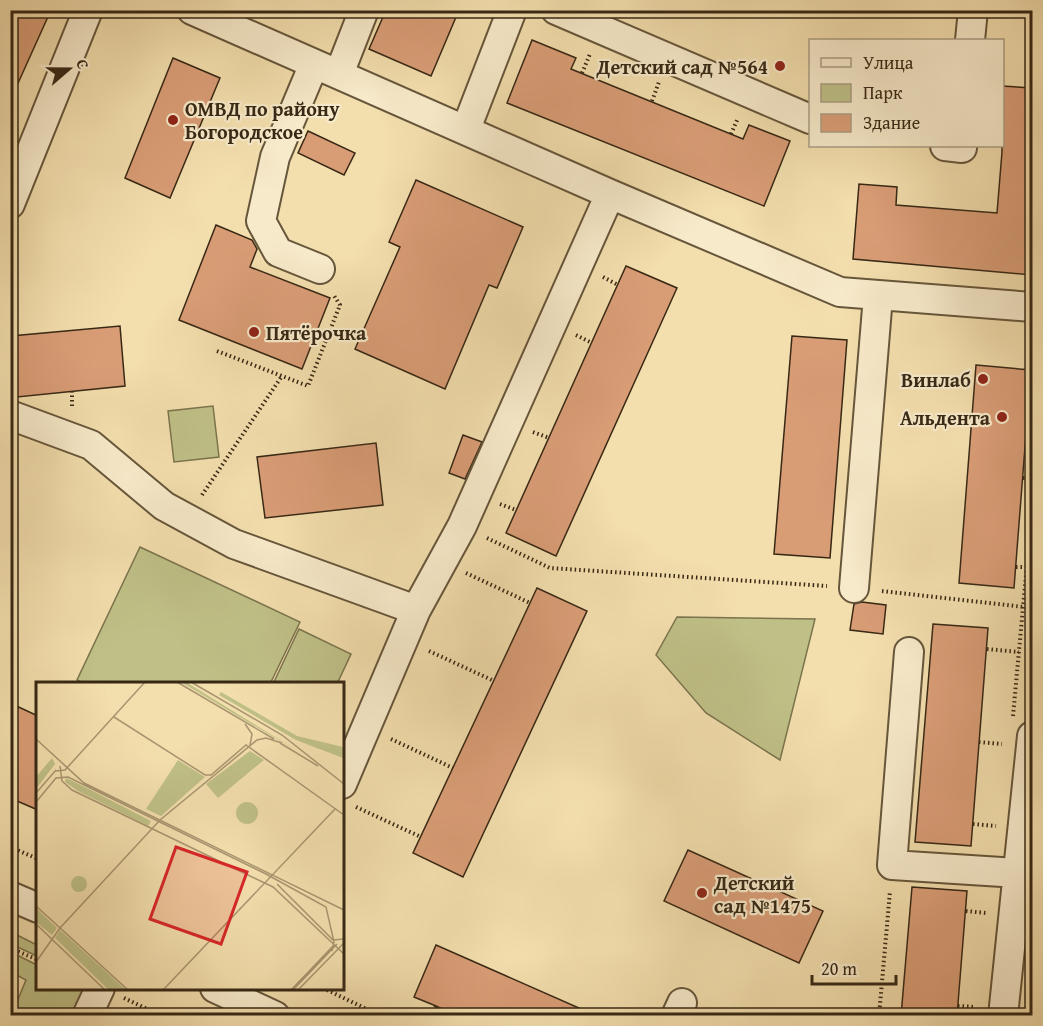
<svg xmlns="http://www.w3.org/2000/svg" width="1043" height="1026" viewBox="0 0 1043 1026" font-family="'Gentium Book Plus',serif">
<rect width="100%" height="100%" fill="#f3dead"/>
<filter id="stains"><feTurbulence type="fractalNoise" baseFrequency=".00333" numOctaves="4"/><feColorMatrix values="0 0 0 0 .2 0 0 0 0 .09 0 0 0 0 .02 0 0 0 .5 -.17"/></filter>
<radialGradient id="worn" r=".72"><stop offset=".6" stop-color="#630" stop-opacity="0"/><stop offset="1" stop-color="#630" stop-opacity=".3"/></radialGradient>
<path fill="#bfc087" stroke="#7b744e" stroke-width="1.5" d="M213,406L219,457L174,462L168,411Z
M140,547L300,622L270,684H86L77,680Z
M677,617L815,619L780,760L706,713L656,655Z
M299,629L351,654L337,684H273Z
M11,932L37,945V956L11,944Z
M11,952L37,965L38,988H89L79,1015L11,1016L26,980L11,972Z"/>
<path fill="#d99d76" stroke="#372815" stroke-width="1.5" d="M10,10H51L10,101Z
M386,10H459L431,76L369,49Z
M532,40L576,58L571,69L743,139L749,125L790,141L764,206L507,103Z
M173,58L220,78L170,198L125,178Z
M1002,86L1032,88V275L853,259L859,184L897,187L896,205L997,213L1002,152Z
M308,131L355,153L344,175L298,153Z
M416,180L523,227L497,288L489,285L445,389L355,349L400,247L389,242Z
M216,225L252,240L257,249L250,267L330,298L302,369L179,320Z
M626,266L677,288L556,556L506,533Z
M120,326L125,386L17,397L11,336Z
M792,336L847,340L830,558L774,554Z
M976,365L1031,370L1014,588L959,583Z
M463,435L482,442L465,479L449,473Z
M376,443L383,505L265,518L257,457Z
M537,588L587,611L463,877L413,853Z
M862,602L886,605L883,634L850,630L854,604Z
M933,624L988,628L971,846L915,842Z
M10,703L38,716V810L10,798Z
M688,850L823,911L799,963L664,901Z
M912,887L967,891L957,1016H901Z
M436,945L597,1016H457L436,1006L414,997Z"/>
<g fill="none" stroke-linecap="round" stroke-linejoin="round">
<g stroke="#66563b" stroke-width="32">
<path id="minor" d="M192,10L610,194L840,292L1032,307
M556,10L810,119
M970,40L973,10
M314,64L275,157L261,221L278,252L320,269
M339,74L364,10
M466,129L512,10
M945,146L962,148V146
M10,204L88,10
M10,415L91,445L164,506L234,544L416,610L342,784
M854,588L878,296
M416,610L462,526L610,194
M909,652L892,865L1018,873
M10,896L38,908
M215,988L275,1016
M87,1016L100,988
M676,1016L682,1003
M1003,1016L1032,736"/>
</g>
<path stroke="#372815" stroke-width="4" stroke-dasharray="1.5 3" stroke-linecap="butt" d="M582,73L590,54
M652,101L659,82
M731,134L738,118
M603,277L618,285
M576,335L592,343
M217,351L308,386L340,305L333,294
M1030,390H1032
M72,391V409
M533,432L549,438
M1023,478H1032
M202,495L282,376
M500,504L516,510
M487,538L550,568L827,586
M1016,567H1028
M466,573L530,603
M882,591L1024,607
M987,649L1019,652
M429,651L494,681
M1013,716L1032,510
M391,739L453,768
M979,742L1002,744
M356,807L421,837
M973,824L996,826
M10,847L38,859
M966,911L986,913
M10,948L38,960
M323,988L381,1016
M124,998L162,1016
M958,1006L975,1007
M432,1016L436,1006
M879,1016L890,891"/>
<use href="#minor" stroke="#f7eaca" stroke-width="28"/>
</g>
<g fill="#8f2418" stroke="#f7eaca" stroke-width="2">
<circle cx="780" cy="66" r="6"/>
<circle cx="173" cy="120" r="6"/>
<circle cx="254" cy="332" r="6"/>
<circle cx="983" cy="379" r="6"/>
<circle cx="1002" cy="417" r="6"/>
<circle cx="702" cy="893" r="6"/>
</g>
<g text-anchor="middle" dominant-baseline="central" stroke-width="4.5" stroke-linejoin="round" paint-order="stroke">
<g font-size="20" font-weight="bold" fill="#372815" stroke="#f7eaca" text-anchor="end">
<text x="768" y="66">Детский сад №564</text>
<text x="185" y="108" text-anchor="start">ОМВД по району<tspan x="185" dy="23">Богородское</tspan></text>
<text x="266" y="332" text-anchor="start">Пятёрочка</text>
<text x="971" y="379">Винлаб</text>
<text x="990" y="417">Альдента</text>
<text x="714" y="882" text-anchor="start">Детский<tspan x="714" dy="23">сад №1475</tspan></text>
</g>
</g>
<g transform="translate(36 682)">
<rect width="308" height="308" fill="#f3dead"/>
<path d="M145,0H150L260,68L200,33ZM185,10L261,54L307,65V76L260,58L183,13ZM214,69L228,78L182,116L170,102ZM16,76L19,82L0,107V95ZM142,78L169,95L125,134L110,127ZM30,96L51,106L115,139L112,144L42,109L29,100ZM200 131a11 11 0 1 1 22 0a11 11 0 1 1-22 0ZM35 202a8 8 0 1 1 16 0a8 8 0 1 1-16 0ZM0,226L21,246L16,253L0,240ZM24,248L89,307H72L19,256Z" fill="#bfc087"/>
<path fill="none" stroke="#a89570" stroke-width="1.5" d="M141,0L238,57M155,0L246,53L308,102M78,35L169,93H175L210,63L308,133M209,42L216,52L214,63M0,57L48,101L308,228M244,61L282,84M24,84L26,99L36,108L237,205L308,272M19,89L29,88L109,0M0,111L20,88M0,120L20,96L32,95L230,192L290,225L298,260L296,269M241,202L297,258L308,257M0,224L92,308M0,242L69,308M0,280L24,246L124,138L221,58L230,56L246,61M127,308L299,127M255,308L298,263M257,308L301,262M262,308L308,261"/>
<path fill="#d62828" fill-opacity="0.15" stroke="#d62828" stroke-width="3" d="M140,165L211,190L185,262L114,237Z"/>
<rect width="308" height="308" fill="none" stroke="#372815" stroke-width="3"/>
</g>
<rect width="1043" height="1026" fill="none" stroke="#f3dead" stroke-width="36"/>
<rect x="12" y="12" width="1019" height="1002" fill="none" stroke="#372815" stroke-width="3"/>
<rect x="18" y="18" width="1007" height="990" fill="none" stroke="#372815" stroke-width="1.5"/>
<rect x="809" y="39" width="195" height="108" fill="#f7eaca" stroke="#aa9c82" stroke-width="1.5"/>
<rect x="821" y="58" width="30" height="9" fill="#f7eaca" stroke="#aa9c82" stroke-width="1.5"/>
<text x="863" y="69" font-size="18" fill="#372815">Улица</text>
<rect x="821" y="84" width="30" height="18" fill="#bfc087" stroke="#aa9c82" stroke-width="1.5"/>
<text x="863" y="99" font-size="18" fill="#372815">Парк</text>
<rect x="821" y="114" width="30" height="18" fill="#d99d76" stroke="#aa9c82" stroke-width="1.5"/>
<text x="863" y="129" font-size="18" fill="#372815">Здание</text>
<g transform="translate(69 69) rotate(70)" stroke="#f7eaca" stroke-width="4.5" paint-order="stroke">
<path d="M0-4.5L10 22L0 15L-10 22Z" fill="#372815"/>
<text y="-9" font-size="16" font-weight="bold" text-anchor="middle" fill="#372815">С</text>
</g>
<path d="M812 975v9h84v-9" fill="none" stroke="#372815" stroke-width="3"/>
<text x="821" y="975" font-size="18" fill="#372815" stroke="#f7eaca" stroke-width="4.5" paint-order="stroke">20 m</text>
<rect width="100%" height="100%" filter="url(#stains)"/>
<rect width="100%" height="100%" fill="url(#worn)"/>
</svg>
